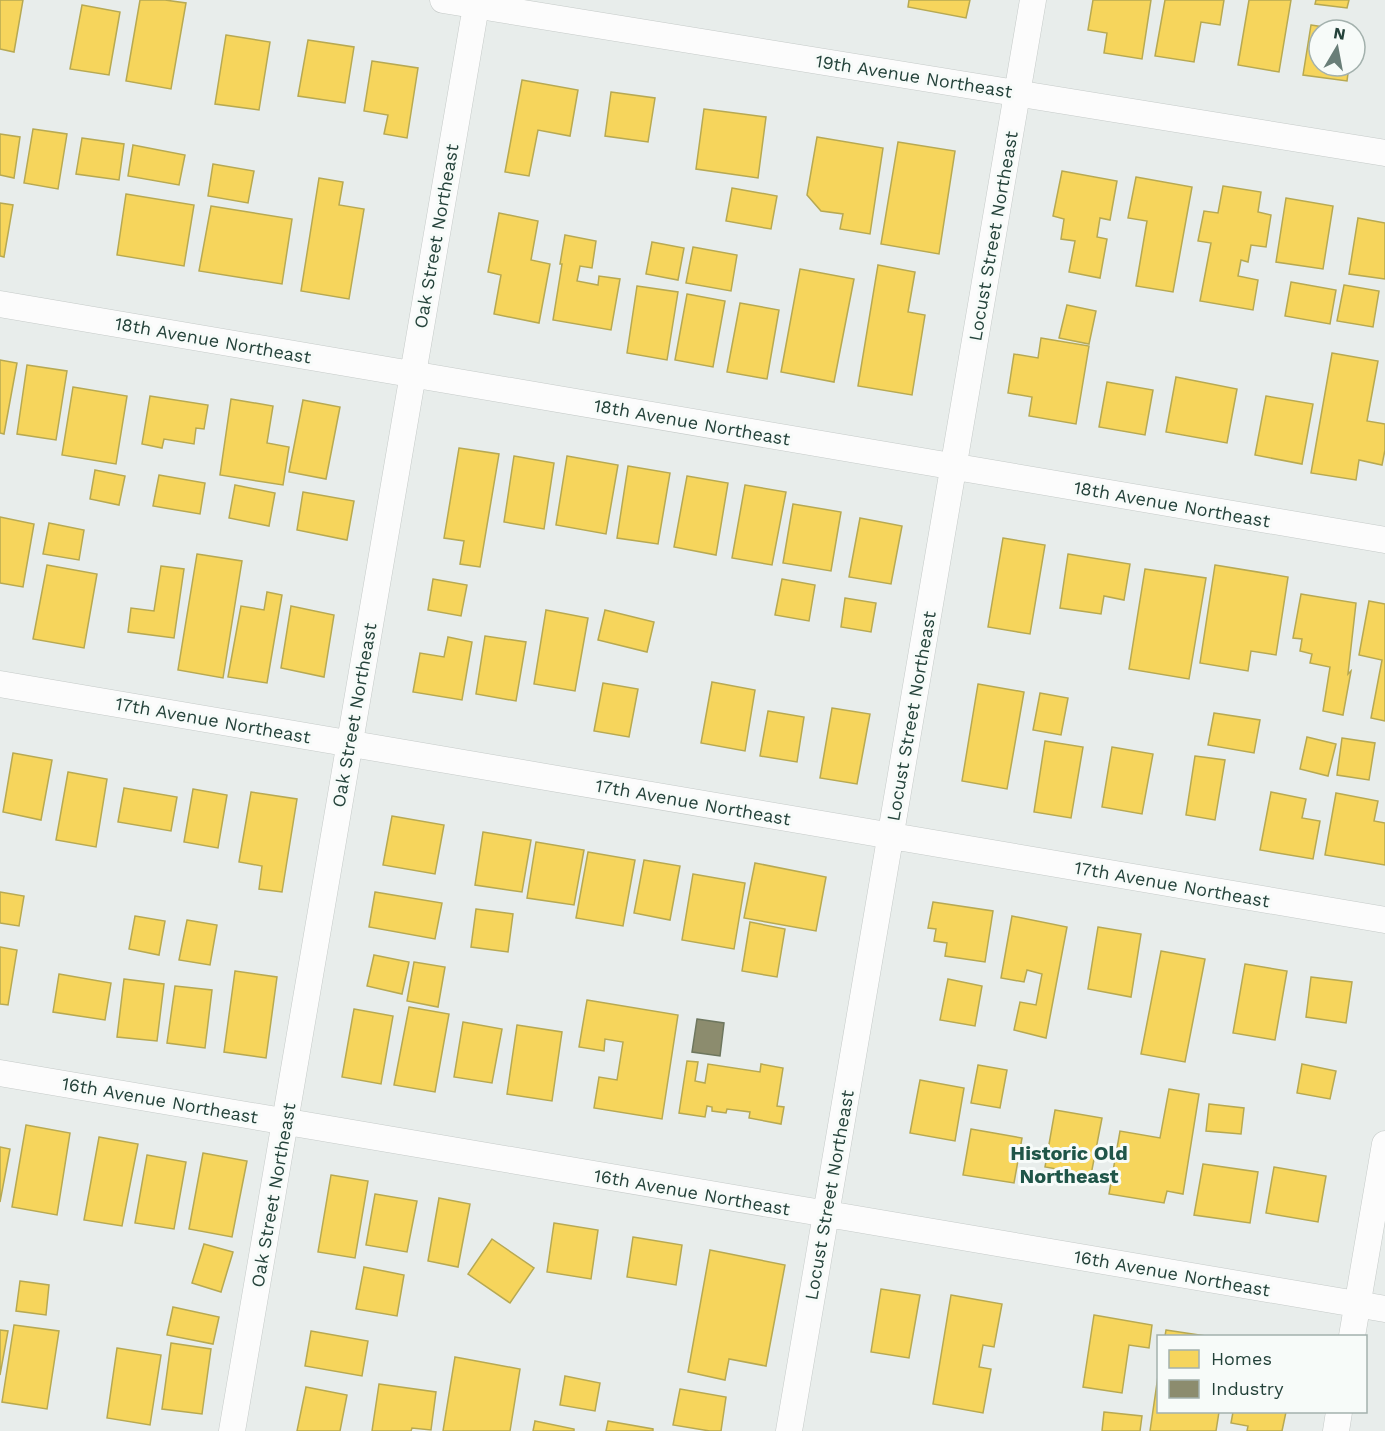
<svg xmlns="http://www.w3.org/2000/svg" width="1385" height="1431" viewBox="0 0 1385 1431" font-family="'Work Sans',sans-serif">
<rect width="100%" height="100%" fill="#e8edeb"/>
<path fill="#f6d55c" stroke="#b7a952" stroke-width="1.5" d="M0,0H23L14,52L0,49Z
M140,0H165L186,3L171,89L126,81Z
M909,0H970L966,18L908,7Z
M1093,0H1151L1142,59L1104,53L1107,33L1088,30Z
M1165,0H1224L1220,25L1201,22L1194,62L1155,56Z
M1249,0H1291L1279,72L1238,65Z
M1316,0H1349L1347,8L1315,4Z
M82,5L120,12L109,75L70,69Z
M1311,25L1344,30H1319V66H1349L1347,81L1303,75Z
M226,35L270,42L259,110L215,104Z
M308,40L354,47L345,103L298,96Z
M372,61L418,68L407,138L384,134L388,115L364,111Z
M522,80L578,90L570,136L538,130L529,176L505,172Z
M611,92L655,98L648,142L605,136Z
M704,109L766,117L758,178L696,169Z
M33,129L67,134L58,189L24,183Z
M0,134L20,137L14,178L0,175Z
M817,137L883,148L870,234L840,229L843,214L821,211L807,195Z
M82,138L124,144L119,180L76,174Z
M898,142L955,151L939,254L881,244Z
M133,145L185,155L179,185L128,176Z
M213,164L254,171L248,203L208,196Z
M1062,171L1117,181L1110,220L1100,218L1097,237L1107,239L1100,278L1069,272L1075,241L1061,239L1064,219L1053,216Z
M1136,177L1192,187L1173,292L1136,286L1147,221L1128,218Z
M319,178L343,182L339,205L364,209L349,299L301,291Z
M1223,186L1261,192L1258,212L1271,215L1266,247L1251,245L1248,262L1241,260L1238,276L1258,280L1253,310L1200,301L1211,243L1198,241L1204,211L1218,213Z
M732,188L777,196L771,229L726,221Z
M126,194L194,205L184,266L117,255Z
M1286,198L1333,206L1323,269L1276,262Z
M0,203L13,205L4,257L0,256Z
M211,206L292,219L282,284L199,271Z
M499,213L538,221L531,260L550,264L539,323L494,314L501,275L488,272Z
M1358,218L1385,223V279L1349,274Z
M565,235L596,241L592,268L580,266L577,281L598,285L599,276L620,279L611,330L553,320L562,264H560Z
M652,242L684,248L678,280L646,274Z
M693,247L737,255L731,291L686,283Z
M878,265L915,272L908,312L925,315L912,395L858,386Z
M800,269L854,279L834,382L781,372Z
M1291,282L1336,290L1330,324L1285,316Z
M1344,285L1379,291L1373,327L1337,321Z
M637,286L678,292L667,360L627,353Z
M687,294L725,301L713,367L675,360Z
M740,303L779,310L767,379L727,372Z
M1067,305L1096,311L1089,344L1059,338Z
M1041,338L1089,346L1076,424L1029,416L1032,397L1008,393L1014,354L1038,358Z
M1332,353L1378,361L1367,421L1385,424V450L1382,465L1359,460L1356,480L1311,473Z
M0,360L17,363L4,434L0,433Z
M27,365L67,371L56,440L17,434Z
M1176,377L1237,389L1227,443L1166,432Z
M1107,382L1153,390L1145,435L1099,427Z
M73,387L127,396L116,464L62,455Z
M150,396L208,405L204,429L196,428L194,444L164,439L162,448L142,444Z
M1266,396L1313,404L1302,464L1255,455Z
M231,399L273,406L267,443L289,447L283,485L220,475Z
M303,400L340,407L326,479L289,472Z
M459,448L499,454L480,567L460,564L464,541L444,538Z
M514,456L554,463L544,529L504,522Z
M567,456L618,465L606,534L556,525Z
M628,466L670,473L658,544L617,538Z
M95,470L125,476L119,505L90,499Z
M159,475L205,483L200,514L153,506Z
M687,476L728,483L716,555L674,547Z
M235,485L275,493L269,526L229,518Z
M745,485L786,492L772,565L732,558Z
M303,492L354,501L347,540L297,530Z
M793,504L841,512L831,571L783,563Z
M0,517L34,524L23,587L0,583Z
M860,518L902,526L891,584L849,577Z
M49,523L84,530L79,560L43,554Z
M1003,538L1045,545L1030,634L988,627Z
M197,554L242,561L223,678L178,670Z
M1068,554L1130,564L1124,600L1104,596L1101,614L1060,608Z
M47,565L97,574L84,648L33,639Z
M1215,565L1288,577L1276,655L1251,651L1248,671L1200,663Z
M161,566L184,569L174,638L128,632L131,608L154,611Z
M1145,569L1206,578L1189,679L1129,669Z
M433,579L467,585L461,616L428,610Z
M782,579L815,585L809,621L775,615Z
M267,592L282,595L267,683L228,677L241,606L264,610Z
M1301,594L1356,603L1348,674L1351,671L1343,715L1323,711L1330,667L1310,663L1312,654L1300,651L1302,639L1293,638Z
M845,598L876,603L871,632L841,627Z
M1369,601L1385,604V721L1371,718L1382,660L1359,655Z
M291,606L334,615L324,677L281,668Z
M546,610L588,618L575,691L534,684Z
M605,610L654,622L647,652L598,640Z
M485,636L526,642L516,701L476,694Z
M448,637L472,642L462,700L413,692L420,653L444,657Z
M712,682L755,690L745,751L701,743Z
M603,683L638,689L629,737L594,731Z
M978,684L1024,692L1007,789L962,781Z
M1040,693L1068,698L1061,735L1033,730Z
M832,708L870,714L857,784L820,778Z
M768,711L804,717L797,762L760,756Z
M1214,713L1260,720L1254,753L1208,745Z
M1307,737L1336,744L1328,776L1300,769Z
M1342,738L1375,743L1369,780L1337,775Z
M1045,741L1083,747L1071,818L1034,812Z
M1112,747L1153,754L1142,814L1102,807Z
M13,753L52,760L41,820L3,812Z
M1195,756L1225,760L1215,820L1186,815Z
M68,772L107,779L96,847L56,840Z
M124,788L177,797L171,831L118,822Z
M193,789L227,795L218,848L184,842Z
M251,792L297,799L282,892L259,889L262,866L239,862Z
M1271,792L1306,799L1302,818L1320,821L1313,859L1260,850Z
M1336,793L1378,801L1374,821L1385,823V865L1325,855Z
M392,816L444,825L435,874L383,865Z
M483,832L531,840L522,892L475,885Z
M536,842L584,850L574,905L527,898Z
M588,852L635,860L623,926L576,918Z
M644,860L680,866L670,920L634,913Z
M755,863L826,877L816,931L744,918Z
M693,874L745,883L734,949L682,940Z
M0,892L24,896L19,926L0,923Z
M375,892L442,903L435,939L369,927Z
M933,902L993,911L985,962L945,956L947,943L934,941L936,929L928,928Z
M476,909L513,914L508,952L471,947Z
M135,916L165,921L159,955L129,949Z
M1012,916L1067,927L1046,1038L1014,1030L1020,1002L1036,1005L1042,974L1027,970L1024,982L1001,978Z
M187,920L217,925L210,965L179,960Z
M750,922L785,929L777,977L742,971Z
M1098,927L1141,934L1131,997L1088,989Z
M0,947L17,950L8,1005L0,1004Z
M1161,951L1205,959L1185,1062L1141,1054Z
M374,955L409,962L402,994L367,986Z
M414,962L445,967L438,1007L407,1001Z
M1245,964L1287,971L1275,1040L1233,1033Z
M235,971L277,977L266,1058L224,1052Z
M59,974L111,983L105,1020L53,1012Z
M1311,977L1352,982L1346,1023L1306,1017Z
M124,979L164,984L157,1041L117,1037Z
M948,979L982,986L975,1026L940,1020Z
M175,986L212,990L205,1048L167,1043Z
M587,1000L678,1015L662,1119L594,1108L599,1077L617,1080L623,1042L605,1039L604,1051L579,1047Z
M409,1007L449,1014L435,1092L394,1085Z
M354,1009L393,1016L381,1084L342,1077Z
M463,1022L502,1029L492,1083L454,1077Z
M517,1025L562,1032L552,1101L507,1094Z
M687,1061L698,1062L695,1081L705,1083L708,1064L760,1072L761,1064L783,1068L777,1106L784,1107L781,1124L749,1118L750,1112L727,1109L726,1113L712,1111V1107L707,1106L705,1117L679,1113Z
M1302,1064L1336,1071L1330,1099L1297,1093Z
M978,1065L1007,1070L1000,1108L971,1103Z
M920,1080L964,1088L955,1141L910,1133Z
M1169,1089L1199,1094L1183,1194L1167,1191L1164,1203L1109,1194L1120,1131L1160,1138Z
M1209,1104L1244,1108L1241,1134L1206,1131Z
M1055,1110L1102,1118L1091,1175L1045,1167Z
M26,1125L70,1133L57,1215L12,1207Z
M971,1129L1022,1138L1014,1183L963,1175Z
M99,1137L138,1144L122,1226L84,1220Z
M0,1147L10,1149L0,1202Z
M203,1153L247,1161L232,1237L189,1229Z
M147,1155L186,1162L174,1229L135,1223Z
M1203,1164L1258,1172L1250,1223L1194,1215Z
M1274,1167L1326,1176L1318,1222L1266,1213Z
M331,1175L368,1181L355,1258L318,1252Z
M375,1194L417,1201L407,1252L366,1245Z
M439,1198L470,1204L458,1267L428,1261Z
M554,1223L598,1230L591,1279L547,1272Z
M633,1237L682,1245L676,1285L627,1277Z
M492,1239L534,1268L510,1303L468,1274Z
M204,1244L233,1252L221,1292L192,1283Z
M710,1250L785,1265L766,1366L729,1359L725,1380L688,1372Z
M364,1267L404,1275L397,1316L356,1309Z
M20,1281L49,1285L46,1315L16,1311Z
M881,1289L920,1295L909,1358L871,1352Z
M951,1295L1002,1304L994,1347L983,1345L979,1367L991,1369L983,1413L933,1404Z
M173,1307L219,1317L213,1344L167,1335Z
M1094,1315L1152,1325L1149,1348L1129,1345L1122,1393L1083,1387Z
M14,1325L59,1331L47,1409L2,1402Z
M0,1330L8,1331L0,1375Z
M1166,1330L1206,1336H1165Z
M311,1331L368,1341L362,1376L305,1366Z
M171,1343L211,1349L202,1414L162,1409Z
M117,1348L161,1355L150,1425L107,1418Z
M455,1357L520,1369L510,1431H443Z
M565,1376L600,1383L595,1411L560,1405Z
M1158,1376V1412H1219L1216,1431H1150Z
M379,1384L436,1392L431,1430L412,1428L411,1431H372Z
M306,1387L347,1395L340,1431H297Z
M680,1389L726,1397L721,1431H710L673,1425Z
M1104,1412L1142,1416L1140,1431H1102Z
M1233,1412H1286L1282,1431H1247L1248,1426L1231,1423Z
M535,1421L574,1429V1431H533Z
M608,1421L653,1429V1431H606Z"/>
<path fill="#8c8c6e" stroke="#6d765e" stroke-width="1.5" d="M697,1019L724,1023L720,1056L692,1052Z"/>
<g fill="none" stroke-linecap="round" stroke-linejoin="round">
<g stroke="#c5cac8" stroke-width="27">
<path id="street" d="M443,0L1385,153
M0,304L1385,540
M0,684L1385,920
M0,1073L1385,1309
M1352,1336L1385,1144
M232,1431L477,0
M789,1431L1033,0
M1336,1431L1339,1412"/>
</g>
<use href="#street" stroke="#fcfcfc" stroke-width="26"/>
</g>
<g text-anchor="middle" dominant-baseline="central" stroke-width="6" stroke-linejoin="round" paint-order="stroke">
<g font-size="18" fill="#24423a" stroke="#f7fbf9">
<text transform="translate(914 76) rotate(9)">19th Avenue Northeast</text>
<text transform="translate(436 236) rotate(-80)">Oak Street Northeast</text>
<text transform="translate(993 236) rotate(-80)">Locust Street Northeast</text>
<text transform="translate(213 340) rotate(10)">18th Avenue Northeast</text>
<text transform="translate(692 422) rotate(10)">18th Avenue Northeast</text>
<text transform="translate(1172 504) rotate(10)">18th Avenue Northeast</text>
<text transform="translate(354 715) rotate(-80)">Oak Street Northeast</text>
<text transform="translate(911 716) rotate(-80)">Locust Street Northeast</text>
<text transform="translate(213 720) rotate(10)">17th Avenue Northeast</text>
<text transform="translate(693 802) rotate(10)">17th Avenue Northeast</text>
<text transform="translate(1172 884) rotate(10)">17th Avenue Northeast</text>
<text transform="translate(160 1100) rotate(10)">16th Avenue Northeast</text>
<text transform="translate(692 1192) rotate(10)">16th Avenue Northeast</text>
<text transform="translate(273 1195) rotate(-80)">Oak Street Northeast</text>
<text transform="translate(829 1195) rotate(-80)">Locust Street Northeast</text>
<text transform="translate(1172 1273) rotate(10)">16th Avenue Northeast</text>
</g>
<g font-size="20" font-weight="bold" fill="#1f5548" stroke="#f7fbf9">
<text x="1069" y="1153">Historic Old<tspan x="1069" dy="23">Northeast</tspan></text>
</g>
</g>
<rect x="1157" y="1335" width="210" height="78" fill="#f7fbf9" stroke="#a3b1ad" stroke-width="1.5"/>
<rect x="1169" y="1350" width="30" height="18" fill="#f6d55c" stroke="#a3b1ad" stroke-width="1.5"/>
<text x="1211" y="1365" font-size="18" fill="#24423a">Homes</text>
<rect x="1169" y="1380" width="30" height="18" fill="#8c8c6e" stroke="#a3b1ad" stroke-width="1.5"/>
<text x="1211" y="1395" font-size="18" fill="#24423a">Industry</text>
<g transform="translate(1337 48) rotate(10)"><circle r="28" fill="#f7fbf9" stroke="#a3b1ad" stroke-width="1.5"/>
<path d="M0-4.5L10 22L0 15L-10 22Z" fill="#697e78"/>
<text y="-9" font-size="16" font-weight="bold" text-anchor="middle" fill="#24423a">N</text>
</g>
</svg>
